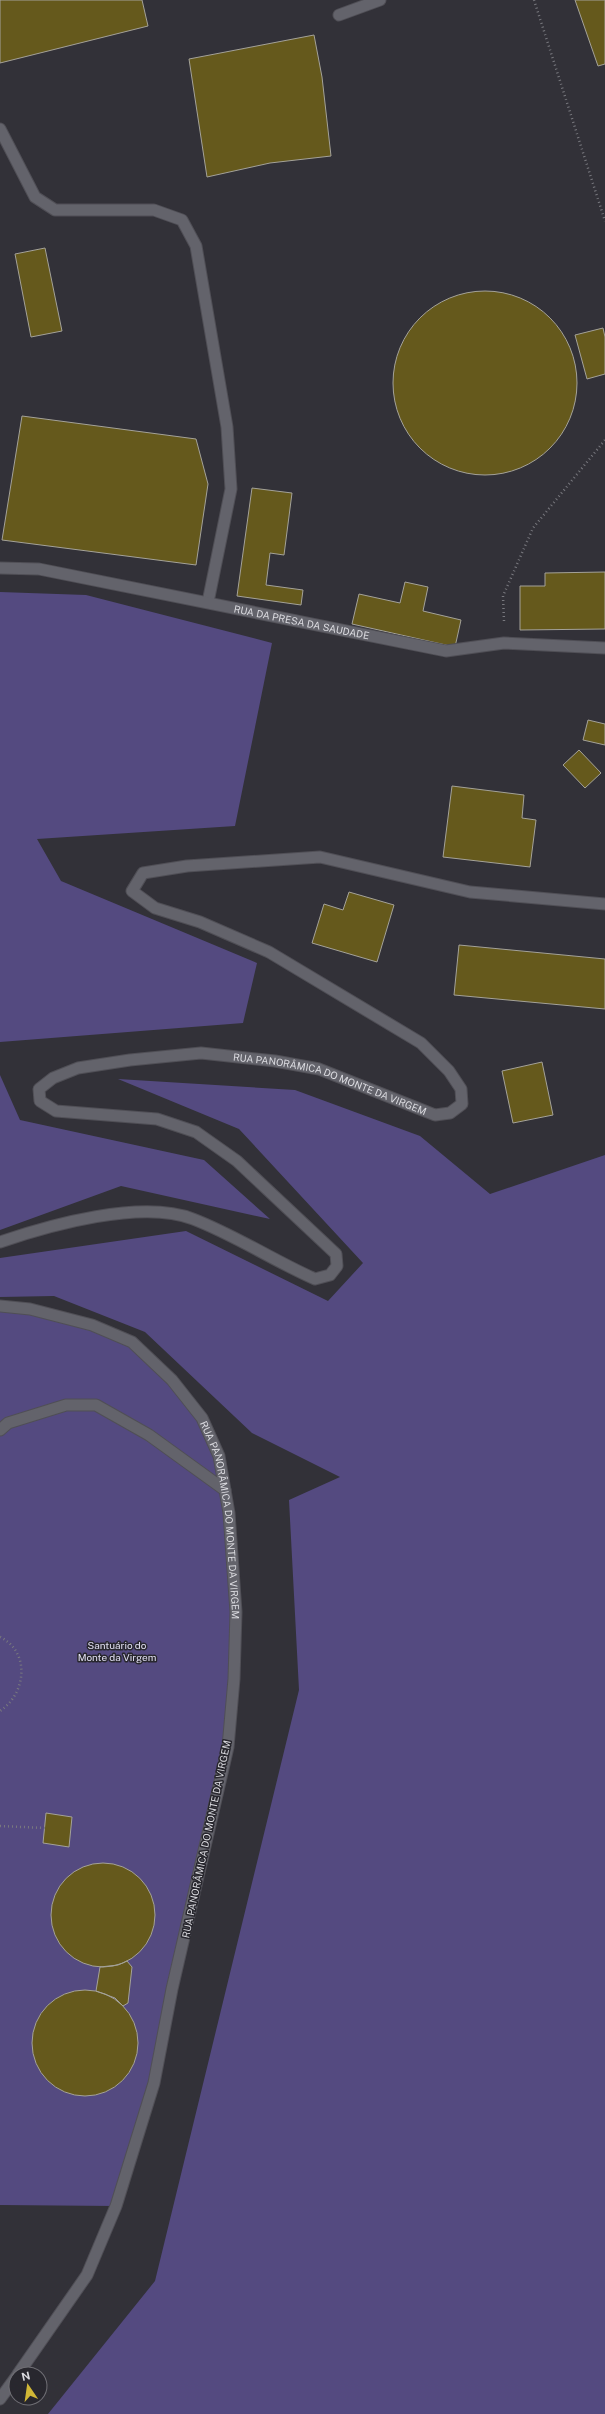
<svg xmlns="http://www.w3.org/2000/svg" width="605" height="2414" viewBox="0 0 605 2414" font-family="'Public Sans',sans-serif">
<rect width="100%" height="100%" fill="#323138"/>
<path fill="#544a80" d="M0,592L86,595L272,643L235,826L37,839L61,881L257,963L243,1023L0,1042Z
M0,1075L20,1120L204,1160L270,1219L121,1186L0,1230Z
M118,1079L295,1090L420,1136L490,1194L605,1155V2414H48L155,2281L299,1690L289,1500L340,1477L252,1433L145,1332L54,1296L0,1297V1258L186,1231L328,1301L363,1263L239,1129Z
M0,1306L119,1337L172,1380L219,1456L236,1612L228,1747L154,2083L116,2206L0,2205Z"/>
<path fill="#65591c" stroke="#a4a299" d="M0,0H142L148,26L0,63Z
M575,0H605V64L598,66Z
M314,35L322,77L331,156L270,163L207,177L189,59Z
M45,248L62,331L31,337L15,254Z
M393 383a92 92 0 1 1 184 0a92 92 0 1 1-184 0Z
M603,328L605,337V374L587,379L575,335Z
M22,416L196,439L208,484L196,565L2,540Z
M252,488L292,493L284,555L270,553L266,585L303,590L301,605L237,596Z
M605,572V629L520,630V586H545V573Z
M405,582L428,587L423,611L461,620L455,647L352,624L359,594L400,603Z
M588,720L605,724V745L583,740Z
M579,750L601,773L585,788L563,765Z
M452,786L524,795L522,818L536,820L530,867L443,857Z
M349,892L394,905L377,962L312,943L324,904L343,910Z
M459,945L605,959V1009L454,995Z
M542,1062L553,1115L513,1123L502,1071Z
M46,1813L72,1817L69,1847L43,1843Z
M51 1915a52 52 0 1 1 104 0a52 52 0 1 1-104 0Z
M127,1961L132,1967L128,2003L123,2006L115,1998L96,1991L100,1967L118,1965Z
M32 2043a53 53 0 1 1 106 0a53 53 0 1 1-106 0Z"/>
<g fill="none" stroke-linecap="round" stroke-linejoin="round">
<g stroke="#504f56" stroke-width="13">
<path id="service" d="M0,129L35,197L55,210H154L182,220L196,246L227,427L231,489L208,602"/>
</g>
<g stroke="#504f56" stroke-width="13">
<g id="minor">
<path d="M339,15L380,0"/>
<path id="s1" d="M0,568L39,569L446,651L504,643L605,648"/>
<path id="s2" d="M0,1242C50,1225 142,1199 193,1219C235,1235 274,1261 315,1279L330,1275L337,1266L336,1254L237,1161L196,1132L157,1119L56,1111L40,1101L39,1089L53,1078L78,1068L130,1060L201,1053L275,1061L319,1069L435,1115L450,1113L462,1104L461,1089L449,1071L421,1043L269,952L200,922L155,908L132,891L143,873L187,866L320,857L470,892L605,904"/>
<path id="s3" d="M0,1306L30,1309L92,1325L132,1342L172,1380L202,1418L219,1456L229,1513L236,1612L234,1679L228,1747L172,1989L154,2083L116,2206L87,2275L18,2374"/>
<path d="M0,1430L8,1423L66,1405H96L149,1435L225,1490"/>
<path d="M0,2399L16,2377"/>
</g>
</g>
<path stroke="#78787e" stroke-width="2.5" stroke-dasharray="1 3" stroke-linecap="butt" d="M534,0L605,221
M504,621L503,596L533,528L605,440
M0,1637C31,1652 26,1694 0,1711
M0,1826L45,1828"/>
<use href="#service" stroke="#63636b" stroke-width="11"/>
<use href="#minor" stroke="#63636b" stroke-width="11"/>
</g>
<g text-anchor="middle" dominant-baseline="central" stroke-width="3" stroke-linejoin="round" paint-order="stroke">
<g font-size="10" fill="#dbdbe0" stroke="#28272e">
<text stroke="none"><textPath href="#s1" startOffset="307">RUA DA PRESA DA SAUDADE</textPath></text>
<text stroke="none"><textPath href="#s2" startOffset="1034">RUA PANORÂMICA DO MONTE DA VIRGEM</textPath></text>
<text stroke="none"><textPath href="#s3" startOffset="346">RUA PANORÂMICA DO MONTE DA VIRGEM</textPath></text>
<text transform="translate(206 1839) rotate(-78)">RUA PANORÂMICA DO MONTE DA VIRGEM</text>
</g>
<g font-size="10" fill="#e1dff2" stroke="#28272e">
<text x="117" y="1645">Santuário do<tspan x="117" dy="12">Monte da Virgem</tspan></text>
</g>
</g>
<g transform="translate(28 2386) rotate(347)"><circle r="19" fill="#28272e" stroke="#706f75"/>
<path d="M0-3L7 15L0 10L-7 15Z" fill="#d1b736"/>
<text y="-6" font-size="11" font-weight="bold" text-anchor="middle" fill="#dbdbe0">N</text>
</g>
</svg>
